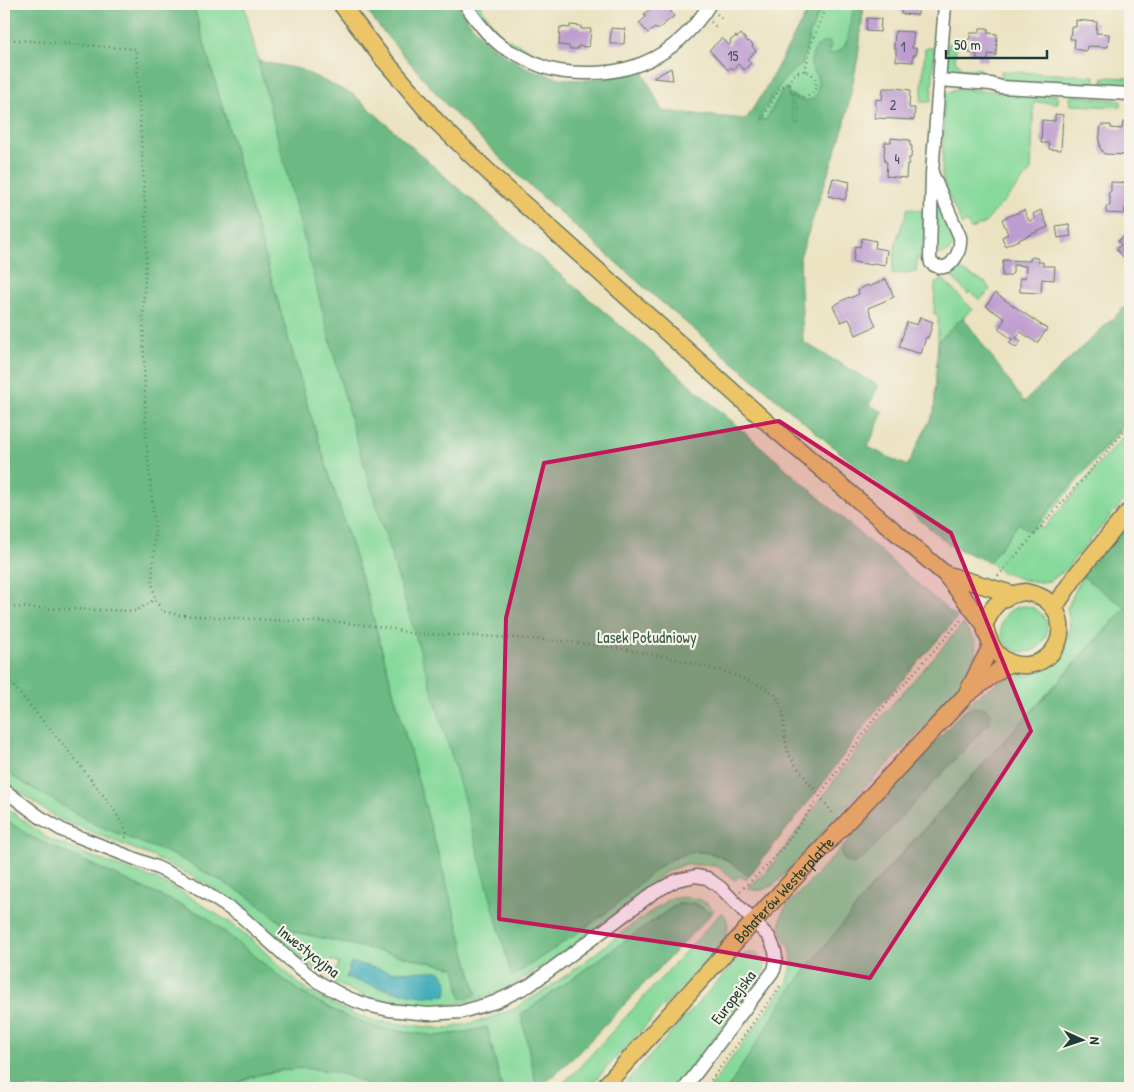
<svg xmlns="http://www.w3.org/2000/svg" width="1134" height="1092" viewBox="0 0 1134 1092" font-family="'Patrick Hand',sans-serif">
<rect width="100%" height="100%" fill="#f7f3e8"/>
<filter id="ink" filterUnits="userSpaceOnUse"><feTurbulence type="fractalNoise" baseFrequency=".02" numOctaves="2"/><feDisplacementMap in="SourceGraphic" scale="10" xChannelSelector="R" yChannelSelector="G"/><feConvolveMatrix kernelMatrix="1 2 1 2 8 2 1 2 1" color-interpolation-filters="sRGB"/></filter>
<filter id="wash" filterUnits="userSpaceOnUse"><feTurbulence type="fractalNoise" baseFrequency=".0096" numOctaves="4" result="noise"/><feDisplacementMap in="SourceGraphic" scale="20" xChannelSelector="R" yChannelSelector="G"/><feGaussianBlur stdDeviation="1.12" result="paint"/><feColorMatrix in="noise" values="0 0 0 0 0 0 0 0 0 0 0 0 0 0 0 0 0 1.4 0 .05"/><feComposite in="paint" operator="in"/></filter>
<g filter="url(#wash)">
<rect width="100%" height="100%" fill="#eae2c0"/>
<path fill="#86d99b" stroke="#528b68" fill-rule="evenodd" d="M193,4H244L258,61L663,864C668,861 674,857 680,855C710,845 727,860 749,876L746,880L740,876L735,880L717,866L685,864L667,871L638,897L606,921L546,964L501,992L479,999L461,1003L434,1006H416L386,1001L362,995L336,984C330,978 337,970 339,963L332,960L327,970L323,975L313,970L245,909L208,885L188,874L151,856L55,817L4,781V768L13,777L178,857L251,898L291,931L456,968L461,998L477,995L366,592L308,407ZM350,963L392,972L438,971L442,974L447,981L424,996L391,991L347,978Z
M470,4H479L500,35L548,60L572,62V68H564L522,54L492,32Z
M808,4H864L858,57L844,126L747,119L765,90L806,14Z
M953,40L957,41L955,60L963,69H980V77C948,75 945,78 948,44Z
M925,48H935L931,102H921Z
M1001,71L1095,76L1094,88L1020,84L1001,80Z
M1103,77L1130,78V91L1103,87Z
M957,89L1058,95V103L1034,102L1031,171L984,224L971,229L966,222L962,225L945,187L942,176L944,98C948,92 951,90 957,89Z
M1072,95L1121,101V107L1071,105L1070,98Z
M936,199C941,209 959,235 953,246C951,250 947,252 944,254H939C932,243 935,213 936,199Z
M908,208L926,212V257H918L916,272L892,274L896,242Z
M956,268L986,283L990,290L980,300L971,292L968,294L947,271Z
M941,277L972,309L938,341V315L934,314L935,283H940Z
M1130,417V420L1039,526L1043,529L1130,428V493L1063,572L1049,581L1040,582L1024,580L1001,572L989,562L1019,523L1030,532Z
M1082,576L1126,607L870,888L736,1088H710L787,983C791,973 794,960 790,948C788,943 783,939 782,934C779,925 781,914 786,907L847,842L841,853L863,858L876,843L973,707L959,715L975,698L1011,674C1020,676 1029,676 1038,673C1064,665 1075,634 1067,609Z
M1001 629a23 23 0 1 1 46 0a23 23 0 1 1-46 0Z
M963,624L975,641L976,653L971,670L960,689L932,720L856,796L777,882C768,889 758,893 747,888L769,869L883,715Z
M4,806L47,838L103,861L155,879L185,894L232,924L252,940L298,983L314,995L353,1014L375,1021L445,1029L484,1020L512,1010L547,989L579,966L624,931L669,899L687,897L698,899L708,904L714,910L712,913L694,903L677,904L528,1010L521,1013L537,1088H502L487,1027L460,1033L436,1036L376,1028L345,1016L302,993L275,973L205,916L29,836L4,818Z
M722,912C730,921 729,932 723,942L588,1088H558L577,1070Z
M751,953C765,954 767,962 763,974L677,1088H621L741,956L745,954Z
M296,1068C326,1069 347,1072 373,1088H329L322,1086L299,1083L276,1085L264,1088H226L258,1075Z"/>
<path fill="#6cb983" stroke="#467b5c" d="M4,4H193L308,407L366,592L477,995L461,999L455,968L291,931L251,898L178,857L96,825L13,777L4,768Z
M362,4H457C464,14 471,26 480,35C507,62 547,81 586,80C605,79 624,74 642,70L662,111L746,119L765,90L806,14L808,4H823L810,33L802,65C783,74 770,102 759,119L766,120L782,91L787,87L795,122L798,123L791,94C800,100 813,105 817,92C818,88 818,84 818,80C817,75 812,71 811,66C810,55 818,39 830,42L831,45L828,54C849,53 848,35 851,20C852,14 854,9 855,4H864L858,57L844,126L800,257L803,342L879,386L869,405L883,412L868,447L907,466L934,412L938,341L963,317L1024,402L1130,302V417L1030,532L1019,523L989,562L951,546L646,289L521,178L451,110L380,28Z
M258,61L299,69L354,95L450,181L688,383L957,618L877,709L818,790L749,876C734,866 719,851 699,852C661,853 635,892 606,913C575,935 543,956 512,977L455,767L351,421Z
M1130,519V1088H728L790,990L870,889L1126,608L1082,576Z
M973,707L986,708L991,714L990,722L863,858L853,864L845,861L841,853L847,842L859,827L959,715Z
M4,818L29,836L205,916L275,973L302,993L345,1016L376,1028L436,1036L460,1033L487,1027L502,1088H373C337,1066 298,1064 258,1075C247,1078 237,1084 226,1088H4Z
M694,903L712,913L576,1055L540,1088H537L521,1014L528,1010L677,904Z"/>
<path fill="#3aaab8" stroke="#2c7476" d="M351,962L392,972L437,971C448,976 448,985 446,995L424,996L402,993L346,978Z"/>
<g id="blocks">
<path fill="#bd9ccf" d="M657,4H664L667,7H669L671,10V12L674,16L657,30L655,28L648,33L639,23L646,17L644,14L650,9L651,6Z
M895,4H915V7H918V15L901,14L902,7L895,6Z
M867,18L881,19L880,32L866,31Z
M1076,20L1097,22L1096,33L1109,34L1108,47L1087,46L1086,51L1074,49L1075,39H1070L1071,27H1076Z
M570,25L581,26V29H591L589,47L578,46V49H569V46L559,45L560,27L570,28Z
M611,28L625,29L624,44H610Z
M980,28H988V33L997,34L996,55L988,54V60L986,61L977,60V54L969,53V47L967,45V40L970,39V33H980Z
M895,31L914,32L912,48H916V55H913V62L896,61V48H894Z
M741,34L748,42L749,41L753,45L752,46L756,51L747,59L751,63L744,70L738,64L733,69L731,67L728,70L709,50L722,38L729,45L731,43L730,41L736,36L737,38Z
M671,68L673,80L653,78Z
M883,88H896L910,90L909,108H915L914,120L875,118L876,99L882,100Z
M1055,114L1063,115L1061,150L1049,149V143H1041L1042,120L1055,121Z
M1123,122L1130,123V155L1104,154L1100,148V143H1099L1101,125H1111V128L1122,129Z
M891,138L910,140V146H912L911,158H909V164H907L906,178L886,176L887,162H885L884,155L885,142H891Z
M833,178L850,182L845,200L828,196Z
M1111,182L1130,183V208H1125L1124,214L1106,213V206H1110V197L1108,194L1111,191Z
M1024,210L1029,221L1035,219L1033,214L1041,210L1048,227L1005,246L1002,237L1008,234L1002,219Z
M1069,224L1071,236L1058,238L1056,226Z
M1128,232L1130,234V265L1116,249L1121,245L1118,241Z
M862,238L876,241L875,248L887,250L885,265L873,263L872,265L853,262L855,246L860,247Z
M1032,257L1037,258L1038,259V262H1043V266H1055L1054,280L1042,279L1041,293L1020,292V278H1025L1026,266L1013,265V273L1009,276H1002L1003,260L1030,261V259Z
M886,279L894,297L868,308L876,326L856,335L849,319L841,322L833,306L849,297L850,298L859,294L858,290L868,285L869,287Z
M995,293L1047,329L1037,343L1021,332L1016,338L1021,341L1016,347L1009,343L1012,339L998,329L1005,319L986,306Z
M920,317L933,322L928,338L926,337L921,354L899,347L907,322L917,325Z"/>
</g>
</g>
<g filter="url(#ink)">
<use href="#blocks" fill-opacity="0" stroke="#667765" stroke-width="1"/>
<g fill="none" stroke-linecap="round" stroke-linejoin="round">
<g stroke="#667765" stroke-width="15">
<path id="minor" d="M465,4C475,19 485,33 499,44C505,50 515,53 522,57C545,70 561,73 587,73C641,74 682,48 710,4
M939,80L991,84L1001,87L1130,94
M932,173L960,237C962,253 949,277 931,263L930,257L932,173L945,4
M4,790L40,817L64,831L156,867L192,884L241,916L291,961L318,982L348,998L367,1005L389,1010L428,1014L461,1012L495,1002L530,985L619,919L653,893L677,880L696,876L707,878L721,888L769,937C775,949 778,956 774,970L685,1088"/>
</g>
<g stroke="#667765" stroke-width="19">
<g id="major">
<path d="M341,4L380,55L436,121L498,181L771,426L945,574L985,625"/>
<path d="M945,574L1012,594"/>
<path d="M1025,592C1032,594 1041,595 1046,600C1062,612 1065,635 1053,651C1047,659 1037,664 1028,665C1008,667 994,655 988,637C987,634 985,629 985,626C985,623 987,619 989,616C995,600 1009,594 1025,592Z"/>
<path d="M1054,608L1076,575L1130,510"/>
<path d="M968,691L991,646"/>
<path id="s1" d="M603,1088L754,921L966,695L1009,663"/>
</g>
</g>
<path stroke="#667765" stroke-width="2.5" stroke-dasharray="1 4" stroke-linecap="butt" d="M717,14L723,20
M711,22L717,28
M4,39L136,49L147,240L143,315L146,440L155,529L152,582L155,599L162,611L179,615L290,621L339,622L388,628L415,634L480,636L562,641L622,649L667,657L726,672L757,684L776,695L783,710L784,734L788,753L797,767L834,815
M805,71L812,41L828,4
M790 84a13 13 0 1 1 26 0a13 13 0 1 1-26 0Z
M762,120L780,88L790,82
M4,137L8,182L4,202
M998,576L1130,425
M4,607L136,611L155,599
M4,675L72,755L113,808L127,832L125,842
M822,792L879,712L962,619
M740,891L768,865L784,846L817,800
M705,1088L781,985"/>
<use href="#minor" stroke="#fff" stroke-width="12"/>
<use href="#major" stroke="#edc569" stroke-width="16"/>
</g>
</g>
<path fill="#c2185b" fill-opacity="0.2" stroke="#c2185b" stroke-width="4" stroke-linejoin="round" d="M779,421L951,533L1031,731L870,978L690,946L499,919L506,618L544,463Z"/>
<g text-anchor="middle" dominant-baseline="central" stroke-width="4.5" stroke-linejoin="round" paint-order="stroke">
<g font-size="14" fill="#46555b">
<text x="903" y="46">1</text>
<text x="733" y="55">15</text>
<text x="893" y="104">2</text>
<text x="897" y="158">4</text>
</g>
<g font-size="16" fill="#345c49" stroke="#f7f3e8">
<text x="647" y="637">Lasek Południowy</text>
</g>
<g font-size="16" fill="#1f3d34" stroke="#f7f3e8">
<text stroke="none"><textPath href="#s1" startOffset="268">Bohaterów Westerplatte</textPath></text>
<text transform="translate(309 951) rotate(38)">Inwestycyjna</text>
<text transform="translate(733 997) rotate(-53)">Europejska</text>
</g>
</g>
<rect width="1134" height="1092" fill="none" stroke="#f7f3e8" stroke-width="20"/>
<g transform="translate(1082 1040) rotate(93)" stroke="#f7f3e8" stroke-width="4" paint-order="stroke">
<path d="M0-4L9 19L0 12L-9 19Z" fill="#1f3d34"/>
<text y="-8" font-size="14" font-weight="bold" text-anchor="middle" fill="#1f3d34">N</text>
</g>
<path d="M946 50v8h101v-8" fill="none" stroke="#1f3d34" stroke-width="2.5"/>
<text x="954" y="50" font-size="15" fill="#1f3d34" stroke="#f7f3e8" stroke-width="4" paint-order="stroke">50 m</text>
</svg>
